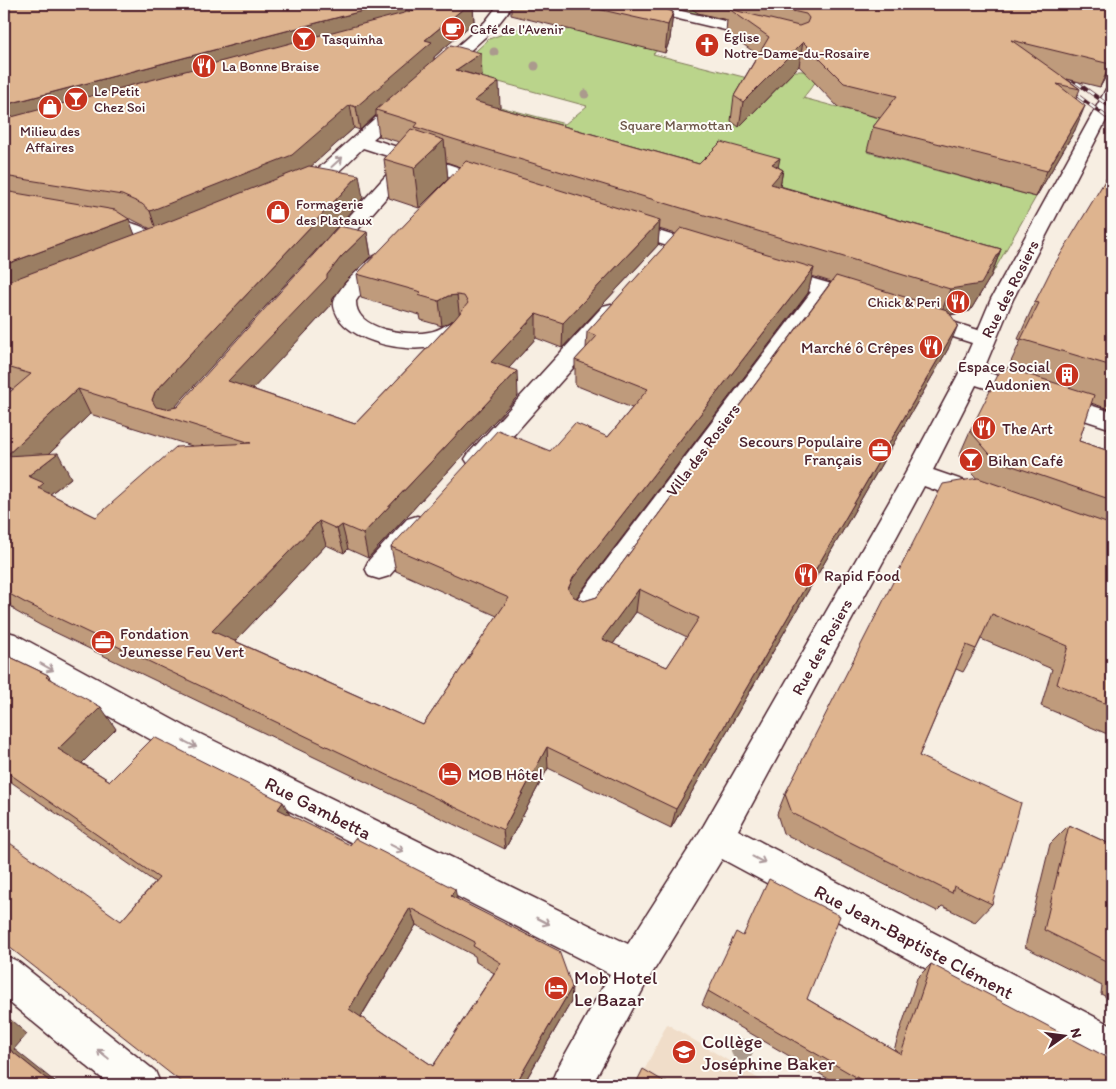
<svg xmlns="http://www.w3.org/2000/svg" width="1116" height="1089" viewBox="0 0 1116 1089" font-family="Itim,sans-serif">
<rect width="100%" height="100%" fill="#f7eee2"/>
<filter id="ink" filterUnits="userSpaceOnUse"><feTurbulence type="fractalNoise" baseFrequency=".02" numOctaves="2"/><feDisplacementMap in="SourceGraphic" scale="10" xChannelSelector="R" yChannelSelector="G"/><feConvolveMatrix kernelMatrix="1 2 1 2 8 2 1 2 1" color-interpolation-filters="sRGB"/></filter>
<g filter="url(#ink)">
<path fill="#f0ddc9" d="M667,1024L769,1085H637Z"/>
<path fill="#bad48b" stroke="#827a5b" d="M651,4H730L746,26Z
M527,25L559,33L569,29L660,48L653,54L779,86L793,71H805L817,80L803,98L890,121L867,152L1036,197L991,276L476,126L500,107L565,124L587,106L455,70L489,39Z"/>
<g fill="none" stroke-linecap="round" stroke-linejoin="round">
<g stroke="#4a1f2b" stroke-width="3">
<path id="minor" d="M499,4H514L495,28L442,76H430L428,73L430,70L485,22Z
M626,4H651L768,31L771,34L768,37L763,39L628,7Z
M1112,88V109L1013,299L983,371L1112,412V429L976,385L933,470L988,489L992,496L988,503L979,506L924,486L738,830L1112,1026V1067L1098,1061L722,859L648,980L592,1085H550L556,1071L610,974L166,748L4,658V631L15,634L188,728L628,944L704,825L905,474L958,375L972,343L913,324L910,319L913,314L921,312L978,330L991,299L1104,93L1106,89Z
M406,95L412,96L414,100L412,104L373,139L496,180L498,184L496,188L489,190L415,165L331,260L324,262L317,260L314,256L317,252L400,160L363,148C346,164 317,198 291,191L288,187L291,183L311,175L400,96Z
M97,215C122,220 151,224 166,246L163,250C147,254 136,238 121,232C111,229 100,228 90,225L87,221L90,217Z
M623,220L713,248L716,252L713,256L706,258L616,230L613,226L616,222Z
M384,252L391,254L394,258L364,289L356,301C355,331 408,336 429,332C444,330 449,318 465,322L468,327C445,362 363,350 340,320C337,315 333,308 334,302C336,293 345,284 351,277C361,268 371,255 384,252Z
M773,267L869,295L872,300L869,305L861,307L829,297L594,619L584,623L574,619L569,611L574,603L811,292L766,277L762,273L766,269Z
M611,304L619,306L622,311L619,316L487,465L478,468L469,465L465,459L469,453L603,306Z
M417,516L427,519L431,526L427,533L389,576L379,579L369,576L365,568L369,560L407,519Z
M4,955L17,961L155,1071L161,1085H110L4,998Z"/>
</g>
<use href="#minor" fill="#fdfcf7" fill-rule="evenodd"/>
<g stroke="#4a1f2b" stroke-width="4">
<path id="rail" d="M1065,74L1112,108
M1067,88L1112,121"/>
</g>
<use href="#rail" stroke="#fdfcf7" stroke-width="2.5" stroke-dasharray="7" stroke-linecap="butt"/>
</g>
<g fill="#ab9a8d">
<circle cx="494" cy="52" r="4.5"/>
<circle cx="535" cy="66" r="4.5"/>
<circle cx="585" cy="94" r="4.5"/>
<circle cx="742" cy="1050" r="11"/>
</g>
<path fill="#bf9b7b" stroke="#4a1f2b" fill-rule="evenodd" d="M4,4H473L474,22L434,57V59L482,77L500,107L499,108L699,164L778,167L783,170L780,186L1001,249L991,276L970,311L951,315L948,349L671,828L548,768L505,849L40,625L15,611L4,596V397L13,389L4,387ZM376,115L379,136L399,142L384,159L389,198L419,208L448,179L446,162L461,167L357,274L361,298L420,315L421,320L442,326L451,321L454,320L355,424L252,389L333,303L332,300L345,282L371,256L367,232L177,407H174L363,198L311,166L354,128L360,130ZM128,219H131L151,229L135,235ZM659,229L676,234L587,332L586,348L575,360V385L632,408L608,437L550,451L391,547L396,571L497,616L423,725L235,641L326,545L344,553L348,549L368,558L518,396L509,368L536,338L562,348L658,245ZM812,276L831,282L597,597L584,601L575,598L808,293ZM90,414L192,446L96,517L50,494L71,478L49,454ZM636,612L687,637L667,667L613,644Z
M511,4H654L673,12L670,39L665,53L511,15Z
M685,4H1112V74L1108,73L1100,87L1067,79L1080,89L1076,99L1075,130L1036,197L867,151L873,127L880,118L838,107L799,66L739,127L731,121L734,96L758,55L726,32L727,20L698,13Z
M1112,169V410L1091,403L1079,441L1112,452V736L1041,706L1052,669L981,639L976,649L963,672L956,669L919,756L992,904L975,922L942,906L937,911L783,833L777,814L785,794L977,479L959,456L970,431L1008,368L1021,340L1018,339L1035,302Z
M4,654L48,675L51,680L116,729L82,763L110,781L283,802L290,816L457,900L571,1002L523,1085H185L121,921L155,882L4,777ZM416,925L475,956L476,962L494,973L433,1066L361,1017Z
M1069,825L1112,845V1000L1101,994L1102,986L1025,947L1050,844Z
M931,964L1112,1085H839L702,1005L708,991L807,999L894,1050L917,978Z"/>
<path fill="#9b7e64" stroke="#4a1f2b" d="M389,4H436L437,13L4,131V105Z
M469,4H473L474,22L434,57V64L376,110V115L360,130L356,107L425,40Z
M673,12L670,39L665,53L668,25Z
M803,42L799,66L739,127L743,102Z
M481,53L482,77L456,70Z
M1112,60V63L1108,73L1100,87Z
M499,82L500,107L476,126L474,101Z
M350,105L354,128L297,179L158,235L150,211Z
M1085,106L1075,130L1036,197L1047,171Z
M444,140L448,179L419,208L414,168Z
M780,158L776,177L783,170L778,196L766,210L772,164Z
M359,175L363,198L166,417L158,414L152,400L155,392Z
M129,219L138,243L4,294V265Z
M660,221L658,245L562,348L563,323Z
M367,232L371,256L345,282L332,300L333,303L237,406L228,381L327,275L341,257Z
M1001,249L991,276L970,311L940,316L950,289Z
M814,268L808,293L573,602L568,589L573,578Z
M457,295L460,319L451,321L442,326L439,301L448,296Z
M536,314V338L493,386L491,362Z
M958,325L948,349L671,828L676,809Z
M517,371L518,396L368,558L363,534Z
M78,389L90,414L21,481L6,456Z
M58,453L71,478L50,494L53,512L28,476Z
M319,521L326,545L223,654L212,631Z
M342,525L348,549L344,553L337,529Z
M639,589L636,612L600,662L602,639Z
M101,707L116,729L75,770L58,749Z
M547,747L548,768L505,849L503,830Z
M283,802L293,821L278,809Z
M455,889L459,907L451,896Z
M410,908L416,925L357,1023L349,1009Z
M572,987L571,1002L523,1085H515Z
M4,1014L27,1034L14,1049L59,1085H54L4,1045Z"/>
<path fill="#deb48f" stroke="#4a1f2b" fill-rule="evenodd" d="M4,4H389L4,105Z
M438,4H469L425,40L432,42L356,107L350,105L292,155L150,211L142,204L122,195L4,176V119Z
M576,4H654L673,12L668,25Z
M760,4H1112V60L1110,64L1011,40L1080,89L1057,84L1085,106L1047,171L873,127L897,96L844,83L803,42L743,102L734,96L769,37L729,9L799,26L807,23L809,18L806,14Z
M451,45L481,53L456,70L499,82L474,101L699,164L721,142L780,158L772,164L783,170L771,184L1001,249L981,284L950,289L469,144L415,127L418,123L376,110Z
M411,129L444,140L414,168L384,159Z
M466,161L660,221L563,323L536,314L491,362L517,371L363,534L342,525L337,529L319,521L212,631L423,725L509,598L391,547L498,430L550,451L575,423L608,437L648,389L575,360L597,336L587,332L681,228L814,268L573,578L568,589L574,597L584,601L597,597L836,276L947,310L958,325L676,809L547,747L503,830L24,602L4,591V397L31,374L4,366V283L155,227L309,166L359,175L155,392L152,400L156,407L166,409L177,407L339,226L367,232L341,257L327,275V278L228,381L355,424L455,319L468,303L464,296L457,295L448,296L439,301L418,295L421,292L357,274ZM78,389L251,443L176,447L96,517L38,488L44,483L28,476L58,453L6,456ZM639,589L699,618L667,667L602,639Z
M1112,169V366L1021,339L1039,303L1035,302L1050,272Z
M4,191L115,210L129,219L4,265Z
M1007,368L1094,395L1079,441L1112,452V500L995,460L970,431L1000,371L1006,370Z
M978,478L1112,525V706L1057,684L1068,646L992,614L976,649L966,645L919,756L1021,803L992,904L954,886L952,893L792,813L785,794L943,484Z
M4,654L48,675L46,677L101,707L58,749L110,781L154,737L283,802L278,809L350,845L355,838L455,889L451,896L559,951L572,987L515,1085H185L4,943V839L121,921L159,878L4,770ZM410,908L475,942L473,946L501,963L433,1066L349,1009Z
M1069,825L1112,845V964L1044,930Z
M769,879L840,916L807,999L901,1054L931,964L1112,1060V1085H870L708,991L736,932L743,936Z
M4,1018L10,1023L4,1030Z
M4,1045L54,1085H4Z
M643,1069L670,1085H635Z"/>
<defs><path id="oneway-shaft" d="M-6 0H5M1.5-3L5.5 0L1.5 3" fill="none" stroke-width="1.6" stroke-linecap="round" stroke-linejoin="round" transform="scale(1.25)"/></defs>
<g stroke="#ac999b">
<use href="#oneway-shaft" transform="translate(337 162) rotate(-42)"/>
<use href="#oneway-shaft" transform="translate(47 667) rotate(29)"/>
<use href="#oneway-shaft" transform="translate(190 744) rotate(27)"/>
<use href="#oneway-shaft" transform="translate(397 848) rotate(27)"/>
<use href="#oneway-shaft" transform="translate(759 860) rotate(28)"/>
<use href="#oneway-shaft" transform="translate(543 921) rotate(27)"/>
<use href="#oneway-shaft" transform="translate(103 1054) rotate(-141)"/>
</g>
</g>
<defs>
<g id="cafe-disc" transform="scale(1.25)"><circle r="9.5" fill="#c8321e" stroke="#fdfcf7"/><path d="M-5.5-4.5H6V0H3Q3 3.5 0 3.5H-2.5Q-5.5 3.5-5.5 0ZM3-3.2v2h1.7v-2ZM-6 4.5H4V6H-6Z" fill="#fff"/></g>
<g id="bar-disc" transform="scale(1.25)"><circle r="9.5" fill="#c8321e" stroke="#fdfcf7"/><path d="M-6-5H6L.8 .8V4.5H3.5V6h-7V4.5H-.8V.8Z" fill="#fff"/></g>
<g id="church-disc" transform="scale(1.25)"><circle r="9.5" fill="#c8321e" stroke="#fdfcf7"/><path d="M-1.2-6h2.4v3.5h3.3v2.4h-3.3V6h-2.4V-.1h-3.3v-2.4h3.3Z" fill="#fff"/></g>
<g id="restaurant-disc" transform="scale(1.25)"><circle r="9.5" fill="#c8321e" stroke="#fdfcf7"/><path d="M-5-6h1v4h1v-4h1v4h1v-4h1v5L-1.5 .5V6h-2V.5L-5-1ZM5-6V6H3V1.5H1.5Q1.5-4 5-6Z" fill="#fff"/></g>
<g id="shop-disc" transform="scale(1.25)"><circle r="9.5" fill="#c8321e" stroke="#fdfcf7"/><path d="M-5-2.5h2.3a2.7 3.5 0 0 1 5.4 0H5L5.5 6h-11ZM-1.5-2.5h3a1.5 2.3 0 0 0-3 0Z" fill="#fff"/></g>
<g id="building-disc" transform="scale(1.25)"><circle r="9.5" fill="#c8321e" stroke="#fdfcf7"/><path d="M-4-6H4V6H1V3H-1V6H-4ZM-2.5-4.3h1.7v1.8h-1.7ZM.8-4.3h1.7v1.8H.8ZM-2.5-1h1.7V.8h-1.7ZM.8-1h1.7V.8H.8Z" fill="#fff"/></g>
<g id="office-disc" transform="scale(1.25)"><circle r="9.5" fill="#c8321e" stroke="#fdfcf7"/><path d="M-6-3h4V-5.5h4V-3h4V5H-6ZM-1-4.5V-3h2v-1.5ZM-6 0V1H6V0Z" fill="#fff"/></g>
<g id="hotel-disc" transform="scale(1.25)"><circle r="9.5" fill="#c8321e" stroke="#fdfcf7"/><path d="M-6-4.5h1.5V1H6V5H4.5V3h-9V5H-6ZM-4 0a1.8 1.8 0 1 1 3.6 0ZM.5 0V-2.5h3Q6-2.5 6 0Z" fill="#fff"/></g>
<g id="school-disc" transform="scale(1.25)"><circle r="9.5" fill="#c8321e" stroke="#fdfcf7"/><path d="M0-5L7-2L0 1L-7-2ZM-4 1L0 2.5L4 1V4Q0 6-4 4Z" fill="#fff"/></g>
</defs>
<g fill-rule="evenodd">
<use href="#cafe-disc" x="453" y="29"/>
<use href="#bar-disc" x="304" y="39"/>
<use href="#church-disc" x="707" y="45"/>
<use href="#restaurant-disc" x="204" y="66"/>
<use href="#bar-disc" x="76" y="99"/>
<use href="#shop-disc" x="50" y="107"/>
<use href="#shop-disc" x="278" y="212"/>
<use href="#restaurant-disc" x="958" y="302"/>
<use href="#restaurant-disc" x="931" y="347"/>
<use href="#building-disc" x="1067" y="375"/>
<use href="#restaurant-disc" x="984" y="428"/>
<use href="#office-disc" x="880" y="450"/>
<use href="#bar-disc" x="971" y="460"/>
<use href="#restaurant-disc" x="806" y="575"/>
<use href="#office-disc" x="103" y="642"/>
<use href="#hotel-disc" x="450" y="774"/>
<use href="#hotel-disc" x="556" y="988"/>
<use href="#school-disc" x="684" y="1052"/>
</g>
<g text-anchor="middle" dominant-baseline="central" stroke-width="4" stroke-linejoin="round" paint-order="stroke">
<g font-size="14" fill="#4a1f2b" stroke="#fdfcf7" text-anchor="start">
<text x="470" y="29">Café de l'Avenir</text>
<text x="724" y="37">Église<tspan x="724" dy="16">Notre-Dame-du-Rosaire</tspan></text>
<text x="322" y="39">Tasquinha</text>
<text x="222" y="66">La Bonne Braise</text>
<text x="94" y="91">Le Petit<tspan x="94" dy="16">Chez Soi</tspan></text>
<text x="50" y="131" text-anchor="middle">Milieu des<tspan x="50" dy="16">Affaires</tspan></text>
<text x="296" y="204">Formagerie<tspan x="296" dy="16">des Plateaux</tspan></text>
<text x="940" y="302" text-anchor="end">Chick &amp; Peri</text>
</g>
<g font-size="14" fill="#6c5548" stroke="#fdfcf7">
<text x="676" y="125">Square Marmottan</text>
</g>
<g font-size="16" fill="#4a1f2b" stroke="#fdfcf7">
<text transform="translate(1010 289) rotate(-63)">Rue des Rosiers</text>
<text transform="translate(703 450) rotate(-53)">Villa des Rosiers</text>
<text transform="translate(822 647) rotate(-61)">Rue des Rosiers</text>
</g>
<g font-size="16" fill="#4a1f2b" stroke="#fdfcf7" text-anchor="start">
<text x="914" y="347" text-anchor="end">Marché ô Crêpes</text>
<text x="1050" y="366" text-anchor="end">Espace Social<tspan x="1050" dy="18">Audonien</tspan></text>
<text x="1002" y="428">The Art</text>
<text x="862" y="441" text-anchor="end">Secours Populaire<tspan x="862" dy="18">Français</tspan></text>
<text x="988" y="460">Bihan Café</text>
<text x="824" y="575">Rapid Food</text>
<text x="120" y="633">Fondation<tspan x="120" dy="18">Jeunesse Feu Vert</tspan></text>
<text x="468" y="774">MOB Hôtel</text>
</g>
<g font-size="19" fill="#4a1f2b" stroke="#fdfcf7">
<text transform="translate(318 808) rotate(27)">Rue Gambetta</text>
<text transform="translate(914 942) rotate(28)">Rue Jean-Baptiste Clément</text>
</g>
<g font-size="19" fill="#4a1f2b" stroke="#fdfcf7" text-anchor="start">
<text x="574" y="977">Mob Hotel<tspan x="574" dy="22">Le Bazar</tspan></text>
<text x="702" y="1041">Collège<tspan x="702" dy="22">Joséphine Baker</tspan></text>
</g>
</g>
<rect width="1116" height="1089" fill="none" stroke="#fdfcf7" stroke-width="20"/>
<rect x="10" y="10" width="1096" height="1069" fill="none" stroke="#4a1f2b" stroke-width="2" filter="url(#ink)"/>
<g transform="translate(1064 1036) rotate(76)" stroke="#fdfcf7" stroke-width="4" paint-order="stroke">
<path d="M0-4L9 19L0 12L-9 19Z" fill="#4a1f2b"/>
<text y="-8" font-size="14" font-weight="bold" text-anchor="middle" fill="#4a1f2b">N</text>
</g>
</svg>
